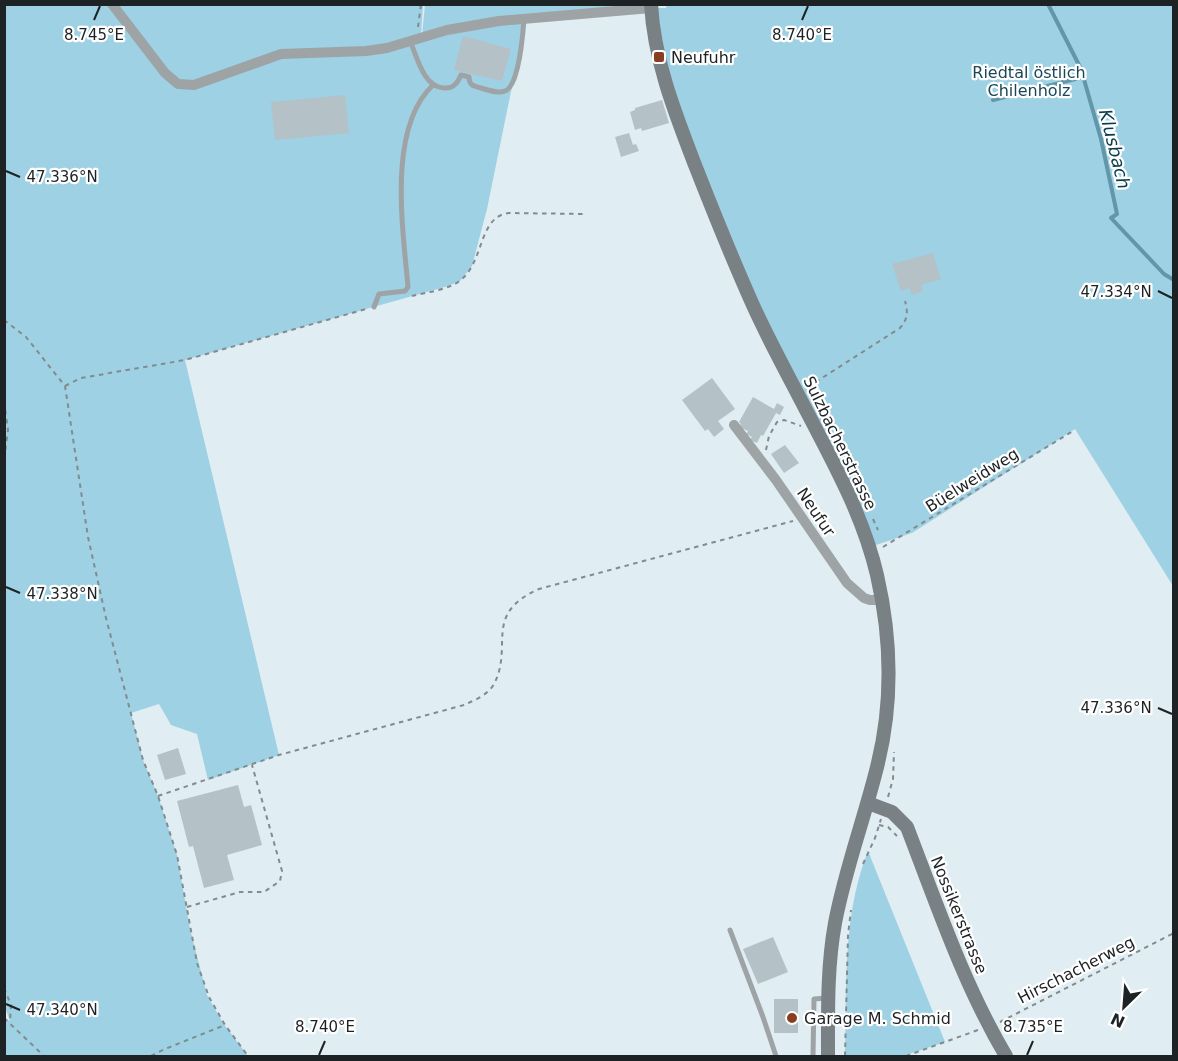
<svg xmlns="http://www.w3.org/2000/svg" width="1178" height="1061" viewBox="0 0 1178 1061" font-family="'DejaVu Sans',sans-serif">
<rect width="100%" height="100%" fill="#e0edf2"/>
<path fill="#9ed1e3" d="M651,4L652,8H666L667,4L1173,5V586L1075,429L912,533L870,547L797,393L685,139L651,8L526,18L487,209L472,266L460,281L448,286L185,360L279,755L208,780L197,734L171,725L159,704L131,713L143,760L158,796L177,855L190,929L207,995L223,1023L248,1056H5V1018L10,1021L5,1007V5H423L421,35H422L425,5Z
M868,851L945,1042L903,1056H845C847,987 842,917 868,851Z"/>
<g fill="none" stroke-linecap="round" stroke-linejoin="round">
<path stroke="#6296a9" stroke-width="4" d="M1048,4L1081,69L1101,139L1117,214L1111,218L1164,274L1174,280
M993,100L1083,77"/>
</g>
<path fill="#b4c1c6" d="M463,36L511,49L502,81L454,70Z
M345,95L349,133L275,140L271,102Z
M662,100L669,123L642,131L641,128L635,130L630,112L635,110V108Z
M629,133L633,145L636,144L639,151L621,157L615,137Z
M933,253L941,279L921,285L923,291L912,295L909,288L901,291L892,264Z
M712,378L735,409L718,421L724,429L714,437L708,429L705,431L682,400Z
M753,397L774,409L777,403L784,407L780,415L776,413L763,436L761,435L757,443L750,440L752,437L746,434L748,431L739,427L741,424L739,422Z
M785,445L799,463L784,473L771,454Z
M178,748L186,774L165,780L157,755Z
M238,785L244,807L251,805L262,845L227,855L234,880L204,888L193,846L189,847L177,801Z
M773,937L788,972L758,984L743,949Z
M774,999H798V1033H774Z"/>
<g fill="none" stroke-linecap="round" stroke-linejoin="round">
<path stroke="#828b8e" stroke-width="2" stroke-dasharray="4.5 4.5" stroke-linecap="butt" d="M683,4H703
M418,27L421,4
M412,296C427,292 450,290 462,279C484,260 479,216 509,213L585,214
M4,320L26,337L65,386L88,537L106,618L143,760L158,796L177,855L197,963L209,997L225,1025L248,1056
M65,386L81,378L185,360L366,309
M808,387L900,328C908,319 908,312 905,301
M4,401L8,430L4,460
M766,450L769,436L777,422L784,420L801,426
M873,519L878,530
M883,547L1073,431
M158,796L279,755L464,705C475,700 488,695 494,684C514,646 482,614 539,589L793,521
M888,797L893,779L894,752
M879,825L888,827L897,836
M863,864L875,838L881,819
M187,907L240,892H264L280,881L282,871L252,765
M4,988L11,1005L10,1022
M4,1018L44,1056
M1000,1022L1174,933
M151,1056L165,1049L225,1025
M845,1056L848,935L851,910
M906,1056L978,1030"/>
<path stroke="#9ea3a6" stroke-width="5" d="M410,41C417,56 423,87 444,88C454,89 458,82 461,75L469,77C469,85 473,86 481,88C488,90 498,94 505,91C519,86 523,33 524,19
M374,307L379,294L405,291L408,287C403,229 387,128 433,85
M730,930L763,1017L776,1056
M813,1056L814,999L826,998"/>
<path stroke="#9ea3a6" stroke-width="10" d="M112,4L165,73L178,84L194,85L281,54L366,51L387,48L447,30L499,21L651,8
M734,425L776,480L847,583L864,598L870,600H882"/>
<path stroke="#798184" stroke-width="14" d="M651,4C654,60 675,113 695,165C713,211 732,258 752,303C768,339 787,373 805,408C833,462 863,515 877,575C891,636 893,701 878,763C865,817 845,869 835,923C827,967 828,1012 828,1056
M868,803L892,812L907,827C937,905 964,985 1006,1056"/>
</g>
<path fill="none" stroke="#1d2224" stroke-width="2" d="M94,20L100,6M802,20L808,6M6,171L20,177M1158,291L1172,298M6,587L20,593M1158,708L1172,714M6,1004L20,1010M319,1055L325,1041M1027,1055L1033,1041"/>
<g fill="#883f21" stroke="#fff" stroke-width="2">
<rect x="653" y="51" width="12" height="12" rx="3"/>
<circle cx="792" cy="1018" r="6"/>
</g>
<g text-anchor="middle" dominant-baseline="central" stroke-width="4.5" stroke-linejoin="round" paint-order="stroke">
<g font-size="16" fill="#1d2224" stroke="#fff" text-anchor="start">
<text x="671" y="57">Neufuhr</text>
<text x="804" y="1018">Garage M. Schmid</text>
</g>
<g font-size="16" fill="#194756" stroke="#fff">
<text x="1029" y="72">Riedtal östlich<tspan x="1029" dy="18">Chilenholz</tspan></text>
</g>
<g font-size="16" fill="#1d2224" stroke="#fff">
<text transform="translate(840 443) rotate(64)">Sulzbacherstrasse</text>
<text transform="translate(972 480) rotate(-32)">Büelweidweg</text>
<text transform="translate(816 512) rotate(56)">Neufur</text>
<text transform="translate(959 915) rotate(68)">Nossikerstrasse</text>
<text transform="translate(1076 970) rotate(-27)">Hirschacherweg</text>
</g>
<g font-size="18" font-style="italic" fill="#0b3c4a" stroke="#fff">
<text transform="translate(1115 149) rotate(76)">Klusbach</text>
</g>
</g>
<g font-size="15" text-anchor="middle" fill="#1d2224" stroke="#fff" stroke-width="4.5" stroke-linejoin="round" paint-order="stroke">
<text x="94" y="40">8.745°E</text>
<text x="802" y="40">8.740°E</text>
<text x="62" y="182">47.336°N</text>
<text x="1116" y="297">47.334°N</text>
<text x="62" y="599">47.338°N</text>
<text x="1116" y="713">47.336°N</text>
<text x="62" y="1015">47.340°N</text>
<text x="325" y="1032">8.740°E</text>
<text x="1033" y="1032">8.735°E</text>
</g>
<rect width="1178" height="1061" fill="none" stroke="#1d2224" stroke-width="12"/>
<g transform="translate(1124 1007) rotate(205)" stroke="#ffffff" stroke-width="4.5" paint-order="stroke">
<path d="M0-4.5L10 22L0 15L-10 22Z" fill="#1d2224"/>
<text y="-9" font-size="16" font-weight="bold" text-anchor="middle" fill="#1d2224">N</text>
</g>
</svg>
